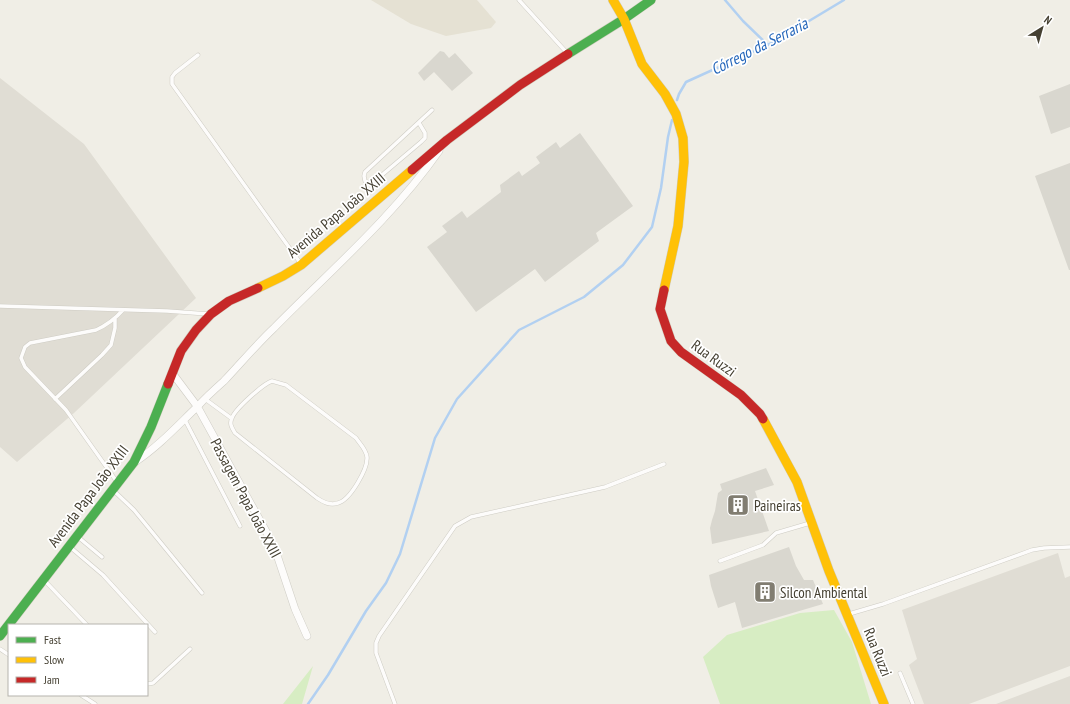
<svg xmlns="http://www.w3.org/2000/svg" width="1070" height="704" viewBox="0 0 1070 704" font-family="'PT Sans Narrow',sans-serif">
<rect width="100%" height="100%" fill="#f0eee6"/>
<path fill="#e5e1d3" d="M371,0H477L496,22L491,28L446,36L411,24Z"/>
<path fill="#e0ddd4" d="M0,78L84,144L196,298L74,413L17,462L0,447Z
M1058,553L1065,578L1070,576V666L969,704H924L909,665L917,659L902,610Z
M1070,676V704H996L1054,682Z"/>
<path fill="#d7edc3" d="M834,610L852,642L871,704H720L703,657L727,635L800,613Z
M313,666L302,704H283Z"/>
<g fill="none" stroke-linecap="round" stroke-linejoin="round">
<path stroke="#b2d0f1" stroke-width="2.5" d="M725,0L743,21L768,45
M677,100L679,94L686,82L774,42L844,0
M308,704L328,675L366,611L386,583L400,554L435,438L457,399L519,330L584,297L623,265L652,227L661,188L668,137L672,120"/>
</g>
<path fill="#d9d7cf" d="M440,51L444,52L449,58L455,53L473,73L452,91L434,72L424,81L418,73Z
M1070,84V127L1051,134L1039,96Z
M580,133L633,206L596,233L599,241L545,282L535,269L476,312L427,247L447,232L442,226L462,211L467,218L501,192L500,185L519,171L522,176L540,163L536,157L556,142L560,148Z
M1070,163V270H1069L1035,176Z
M766,468L774,485L755,491L769,531L712,544L710,528L712,520L715,511L718,493L722,490L720,484Z
M789,547L796,566L804,580H813L823,604L742,628L735,602L718,608L711,586L709,575Z"/>
<g fill="none" stroke-linecap="round" stroke-linejoin="round">
<g stroke="#ceccc4" stroke-width="4.5">
<path id="lane" d="M519,0L568,54
M198,55L175,73L172,77V84L301,264
M419,123L425,133V138L421,142L376,180L370,183L365,181L364,176L365,172L432,110
M0,306L167,311L208,314
M272,381L286,385L356,438C360,444 366,449 367,457C368,469 350,500 338,503C330,506 323,502 317,498L235,433C232,428 229,424 232,418C235,409 263,384 272,381Z
M55,399L102,355L111,345L115,328V319
M205,399L231,418
M185,420L240,526
M117,482L66,410L25,367L21,358L25,347L30,343L96,330C107,325 115,319 123,310
M114,491L134,510L202,593
M78,537L102,557
M70,547L103,575L155,632
M720,561L763,545L776,533L810,523
M45,581L87,625
M849,614L883,604L1032,550L1044,548L1070,547
M0,649L9,655
M900,673L913,704
M147,684L153,683L190,649
M81,695L95,704
M395,704L376,653V643L379,636L455,526L471,517L605,487L664,464"/>
</g>
<g stroke="#ceccc4" stroke-width="8">
<path id="street" d="M173,374L197,406L268,535L278,558L295,609L307,636
M135,462C159,446 177,426 198,406C206,397 215,389 224,381C241,363 256,345 274,328C330,271 392,218 439,151"/>
</g>
<g stroke="#cfccbd" stroke-width="10">
<path id="fast" d="M568,54L624,19L651,0
M0,636L134,462L151,427L168,384"/>
</g>
<g stroke="#cfccbd" stroke-width="10">
<path id="slow" d="M613,0L624,19L642,64L665,94L676,114L683,138L684,162L678,226L664,290
M258,288L283,276L301,265L412,170
M763,419L797,482L829,571L884,704"/>
</g>
<g stroke="#cfccbd" stroke-width="10">
<path id="jam" d="M412,170L447,140L520,85L568,54
M664,290L660,309L671,341L681,352L741,395L760,414L763,419
M168,384L181,351L196,330L211,314L229,301L258,288"/>
</g>
<use href="#lane" stroke="#fdfcfb" stroke-width="3.5"/>
<use href="#street" stroke="#fdfcfb" stroke-width="7"/>
<use href="#fast" stroke="#4caf50" stroke-width="9"/>
<use href="#slow" stroke="#ffc107" stroke-width="9"/>
<use href="#jam" stroke="#c62828" stroke-width="9"/>
</g>
<defs>
<g id="building-square" transform="scale(1.15)"><rect x="-9" y="-9" width="18" height="18" rx="4" fill="#817d71" stroke="#fff"/><path d="M-4-6H4V6H1V3H-1V6H-4ZM-2.5-4.3h1.7v1.8h-1.7ZM.8-4.3h1.7v1.8H.8ZM-2.5-1h1.7V.8h-1.7ZM.8-1h1.7V.8H.8Z" fill="#fff"/></g>
</defs>
<g fill-rule="evenodd">
<use href="#building-square" x="738" y="505"/>
<use href="#building-square" x="765" y="592"/>
</g>
<g text-anchor="middle" dominant-baseline="central" stroke-width="3.5" stroke-linejoin="round" paint-order="stroke">
<g font-size="15" fill="#454032" stroke="#fff">
<text transform="translate(336 215) rotate(-40)">Avenida Papa João XXIII</text>
<text transform="translate(714 358) rotate(36)">Rua Ruzzi</text>
<text transform="translate(88 496) rotate(-53)">Avenida Papa João XXIII</text>
<text transform="translate(246 498) rotate(62)">Passagem Papa João XXIII</text>
<text transform="translate(878 652) rotate(68)">Rua Ruzzi</text>
</g>
<g font-size="15" fill="#454032" stroke="#fff" text-anchor="start">
<text x="754" y="505">Paineiras</text>
<text x="780" y="592">Silcon Ambiental</text>
</g>
<g font-size="16" font-style="italic" fill="#2365ba" stroke="#fff">
<text transform="translate(759 46) rotate(-27)">Córrego da Serraria</text>
</g>
</g>
<rect x="8" y="624" width="140" height="72" fill="#ffffff" stroke="#b5b3ad"/>
<rect x="16" y="637" width="20" height="6" fill="#4caf50" stroke="#b5b3ad"/>
<text x="44" y="644" font-size="12" fill="#454032">Fast</text>
<rect x="16" y="657" width="20" height="6" fill="#ffc107" stroke="#b5b3ad"/>
<text x="44" y="664" font-size="12" fill="#454032">Slow</text>
<rect x="16" y="677" width="20" height="6" fill="#c62828" stroke="#b5b3ad"/>
<text x="44" y="684" font-size="12" fill="#454032">Jam</text>
<g transform="translate(1042 28) rotate(37)" stroke="#ffffff" stroke-width="3" paint-order="stroke">
<path d="M0-3L7 15L0 10L-7 15Z" fill="#454032"/>
<text y="-6" font-size="11" font-weight="bold" text-anchor="middle" fill="#454032">N</text>
</g>
</svg>
